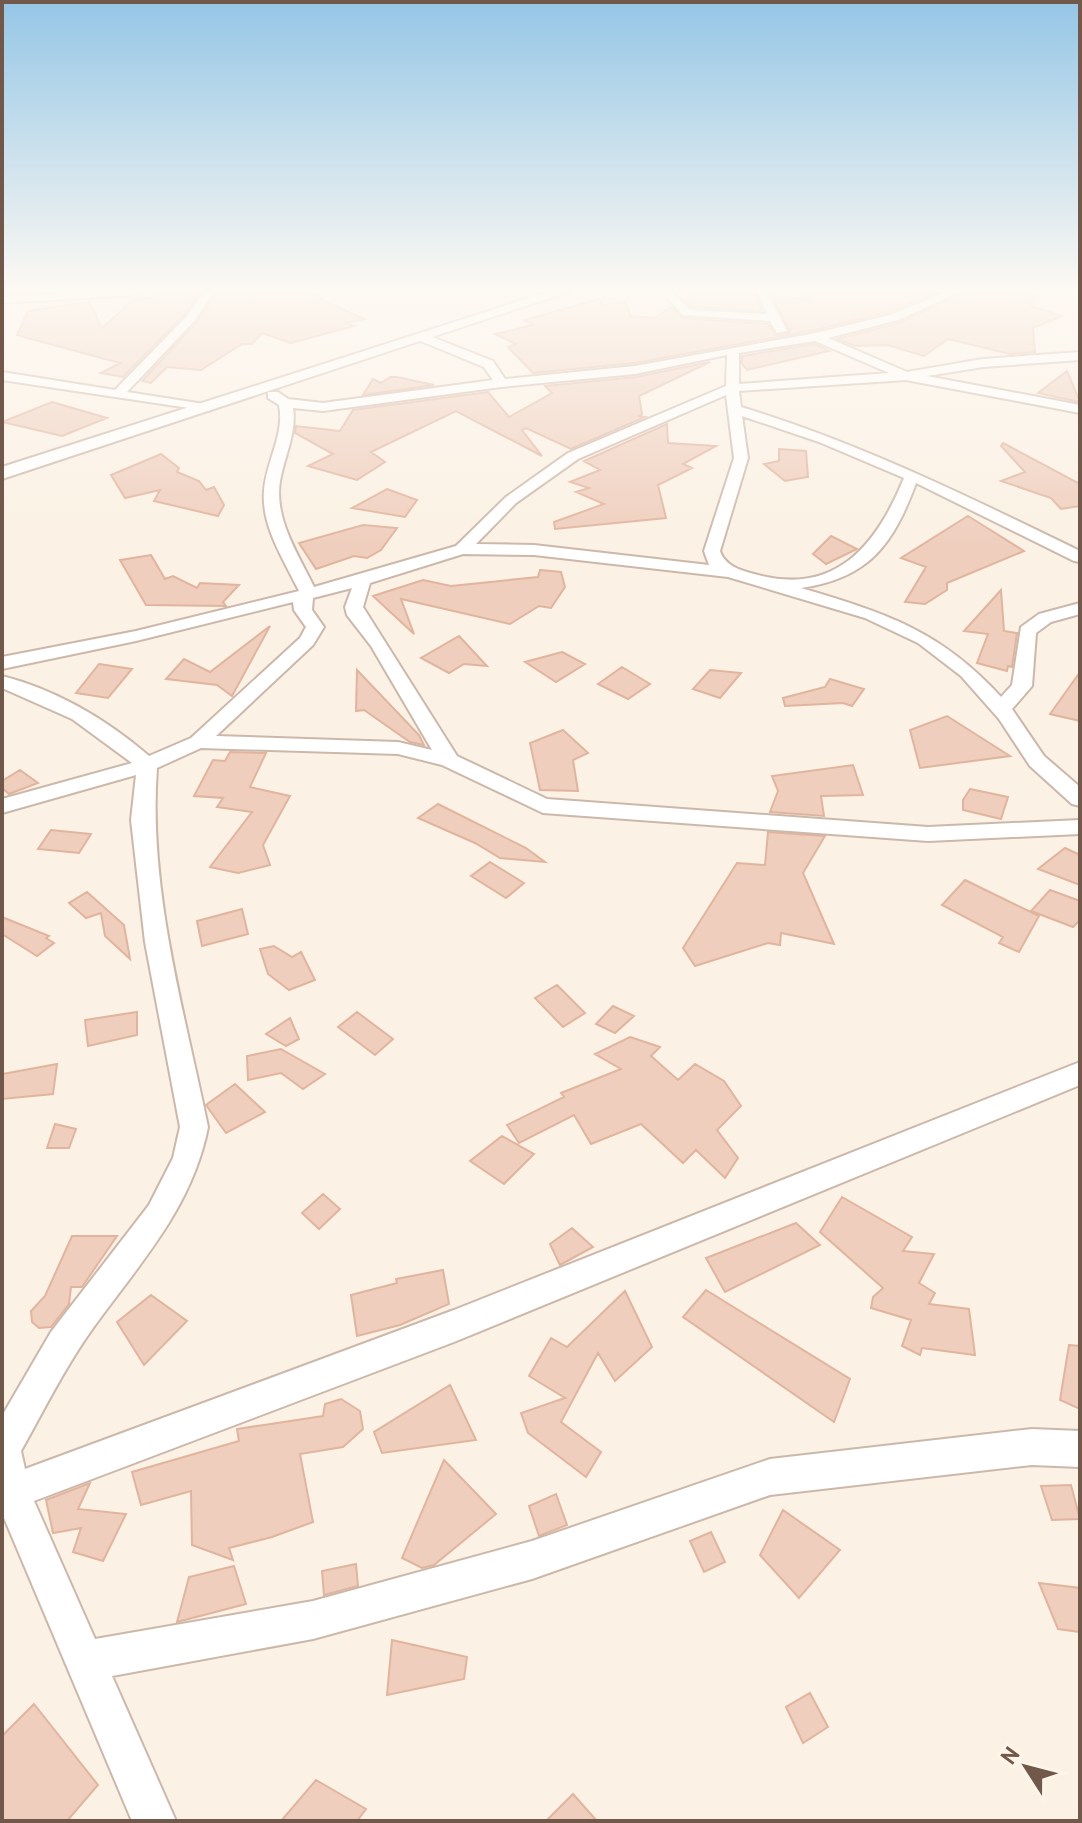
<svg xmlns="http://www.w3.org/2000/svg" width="1082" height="1823" viewBox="0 0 1082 1823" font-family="'PT Sans',sans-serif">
<rect width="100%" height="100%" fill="#fbf1e4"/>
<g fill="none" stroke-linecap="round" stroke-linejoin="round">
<path stroke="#a0cfd5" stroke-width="4" d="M513,302L547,292"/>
</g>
<path fill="#efcebd" stroke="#e1b49e" stroke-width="2" d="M155,292H201L185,314L123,377L101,373L120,363L17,335L28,311L89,302L102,328L133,300L154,297Z
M217,292H306L364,319L347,323L354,326L291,343L262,333L252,344H242L201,370L167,367L151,383L142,381L197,322Z
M696,292L755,294L762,311L691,307L684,299Z
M800,292H939L889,312L815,330L635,363L533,373L508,347L516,344L495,334L533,325L524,320L600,299L602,305L625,302L631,316L655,318L671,307L683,318L768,324L778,336L788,334L790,330L772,296L811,300Z
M963,292H1014L1036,297L1031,306L1062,316L1033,328L1035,352L1010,354L948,339L924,356L887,345L855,346L837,339L899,323Z
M815,344L829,351L747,370L742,364V356Z
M710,362L639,396L642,414L639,416L645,417L571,449L526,428L522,430L542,456L456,411L371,452L385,462L357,480L308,466L333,454L295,433L296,426L340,431L353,410L488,392L509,417L552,393L545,386L636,377Z
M1067,371L1080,402L1038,393Z
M390,377H397L434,385L363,395L373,379L381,383Z
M52,402L107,418L62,436L2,422Z
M667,424L668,443L716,446L683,464L692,468L658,485L666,518L555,529L554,522L604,504L576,492L589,488L570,482L600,470L584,461Z
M1003,443L1080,484V506L1061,509L1051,498L1001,481L1025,472L1001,446Z
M779,449L806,451L808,477L785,481L764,464L779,461Z
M161,454L179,468L177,472L199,481L206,490L214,487L224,505L218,516L154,501L160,490L125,498L111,475Z
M387,489L417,500L405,517L352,508Z
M968,516L1024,551L947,583V590L925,604L905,602L926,567L901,558Z
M363,525L397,528L381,550L367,558L354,556L316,569L299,543Z
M831,536L857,549L826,564L813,554Z
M151,555L165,579L173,576L197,588L200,583L239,585L223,602L226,606L146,605L120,560Z
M540,570L561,572L565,587L551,608L539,606L510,624L401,599L414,634L373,596L423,580L451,586L538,577Z
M1001,590L1004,631L1017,633L1012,667L1008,666L1007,671L977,663L988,634L964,631Z
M270,626L232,696L217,685L166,679L184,659L210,672Z
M459,636L487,666L464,664L449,673L421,658Z
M562,652L585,664L556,682L525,662Z
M99,664L132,669L108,698L76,693Z
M622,667L650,684L628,699L598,684Z
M357,670L419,735L424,745L410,742L364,710L356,711Z
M710,670L741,673L720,698L693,689Z
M1080,672V721L1050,714Z
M830,679L864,689L852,706L843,703L785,706L783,698L825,687Z
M947,716L1010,756L920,768L910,730Z
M563,730L588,753L573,760L578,791L540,790L530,743Z
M230,752L266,753L250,787L290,796L263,845L270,865L238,873L210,867L252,812L217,807L223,798L194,796L213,760L225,761Z
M853,765L863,795L821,796L824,816L770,812L778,791L772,776Z
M20,770L38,783L9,794L2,788V781Z
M970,789L1008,797L1001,819L963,810V800Z
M438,804L526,848L545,862L500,858L475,843L418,818Z
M51,830L91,834L79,853L38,849Z
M768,832L825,836L803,873L834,944L781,933L780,945L768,943L695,966L683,948L737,863L765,865Z
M1065,848L1080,855V885L1038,869Z
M490,862L524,883L506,898L471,876Z
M965,880L1039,916L1019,952L999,943L1003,937L942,905Z
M1050,890L1080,901V920L1073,927L1031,911Z
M87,892L124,925L130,959L105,936L101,913L86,918L69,903Z
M242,909L248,934L202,946L197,921Z
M2,917L49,936L46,938L54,943L37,956L2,934Z
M274,946L292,957L301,952L315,980L289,990L268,974L260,949Z
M557,985L585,1013L563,1027L535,998Z
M613,1006L634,1016L615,1033L596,1024Z
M137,1012V1035L88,1046L85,1020Z
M357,1012L393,1039L375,1055L338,1027Z
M290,1018L299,1039L286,1046L266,1034Z
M630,1037L660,1047L651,1056L678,1080L695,1064L724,1081L741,1106L717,1130L738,1158L725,1178L696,1150L683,1163L641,1124L591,1144L574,1115L519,1143L507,1125L564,1097L561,1093L621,1069L595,1054Z
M281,1049L325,1074L303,1089L281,1073L248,1080L247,1056Z
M57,1064L53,1094L2,1099V1074Z
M235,1084L265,1112L226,1133L206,1105Z
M55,1124L76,1129L69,1148H47Z
M502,1136L534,1154L504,1184L470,1161Z
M323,1194L340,1209L319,1229L302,1213Z
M842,1197L912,1237L903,1251L934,1254L919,1283L935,1293L929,1304L969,1309L975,1355L922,1348L920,1355L902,1346L911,1320L871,1308L873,1297L883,1288L820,1232Z
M796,1223L820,1245L725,1292L706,1258Z
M572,1228L593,1247L560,1265L550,1244Z
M72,1236H117L82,1287H71L69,1304L51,1327L39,1328L32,1322L31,1311L45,1296Z
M443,1270L449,1304L400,1325L357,1336L351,1295L397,1283L396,1279Z
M706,1290L850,1379L834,1422L683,1317Z
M625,1291L652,1347L615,1381L598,1353L561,1422L601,1452L586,1477L528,1433L521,1413L565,1398L529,1376L551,1338L567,1347Z
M151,1295L187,1321L144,1365L117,1322Z
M1069,1345L1080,1346V1409L1060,1400Z
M450,1385L476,1440L382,1453L374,1432Z
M341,1399L360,1411L363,1429L343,1447L300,1454L313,1522L272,1537L229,1548L233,1560L192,1545L191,1491L141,1505L132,1472L239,1441L237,1429L323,1416L325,1404Z
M444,1460L496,1514L434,1565L422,1568L402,1558Z
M90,1483L78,1509L126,1514L103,1561L73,1552L81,1528L53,1533L46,1500Z
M1071,1485L1080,1519L1052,1520L1041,1486Z
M556,1494L567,1525L539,1536L529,1506Z
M783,1510L840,1550L799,1598L760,1555Z
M711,1532L725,1562L704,1572L690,1541Z
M356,1564L358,1586L324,1595L322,1571Z
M234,1566L246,1604L177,1622L189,1577Z
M1039,1583L1080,1588V1632L1058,1629Z
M392,1640L467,1657L464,1679L387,1695Z
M810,1693L828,1727L803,1743L786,1707Z
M34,1704L98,1785L67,1821H2V1736Z
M316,1780L366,1809L357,1821H281Z
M573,1794L597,1821H546Z"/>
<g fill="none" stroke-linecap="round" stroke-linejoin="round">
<g stroke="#ccb8ab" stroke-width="4">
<path id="minor" d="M85,292H140L135,295L2,303V297Z
M204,292H214L195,320L127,392L204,404L211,408L209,411L2,380V372L115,390L187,316Z
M517,292H531L545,299L535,301Z
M661,292H672L690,310L767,314L757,292H767L787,331L777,333L770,321L683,315Z
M946,292H960L898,320L828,338L907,372L983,359L1080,352V360L983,367L927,376L1080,405V413L906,380L739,391L741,407C860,443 969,497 1080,551V562L1074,561L916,483C893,545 869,578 801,588C885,613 940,630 1001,697L1012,685L1021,627L1039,614L1080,603V614L1051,622L1036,633L1032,686L1012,709L1044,756L1080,787V806L1072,804L1030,766L999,719L961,676L918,643L865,618L728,577L534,555L463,554L370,583L363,607L457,756L547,799L928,827L1080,820V834L928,841L543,813L442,765L398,754L201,748L157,768C148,888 184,1010 208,1127C192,1208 140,1263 93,1328C65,1367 44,1410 21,1451L25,1469L454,1310L1080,1062V1085L454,1342L34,1501L95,1639L313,1601L532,1541L770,1459L1032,1429L1080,1431V1467L1032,1465L770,1495L532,1579L313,1639L112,1676L176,1821H132L2,1513V1416L51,1332L149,1205L173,1158L180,1127L145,942L131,820L136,775L2,813V799L132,763L72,719L2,688V676C57,690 107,720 149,756L191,738L300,638L306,627L294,610L293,602L136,641L2,669V657L136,631L299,591C284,560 261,526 264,491C266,461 285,435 279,405L268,398V392H278L288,399L323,403L493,380L484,367L418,340L416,337L422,333L493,361L505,379L635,366L816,333L890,315ZM815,341L889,373L739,384V353ZM727,355L726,386L568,453L506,497L456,546L314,587C298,554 274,519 280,481C284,457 297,433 293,408L323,411L501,387L635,374ZM726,395L734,458L704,551L709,565L534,545L476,544L516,503L578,459ZM742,416L819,442L904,478C876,547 834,597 754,574C740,570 725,566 720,551L748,458ZM352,588L345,607L347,615L371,646L432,750L398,742L216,736L313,645L324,627L312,610L313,598Z"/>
</g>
<g stroke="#ccb8ab" stroke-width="4">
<path id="tertiary" d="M548,292H568L2,479V467Z"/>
</g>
<use href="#minor" fill="#fff" fill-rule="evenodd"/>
<use href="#tertiary" fill="#fff" fill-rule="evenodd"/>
</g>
<linearGradient id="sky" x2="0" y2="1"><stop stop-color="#95c6e6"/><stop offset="0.53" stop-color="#fdf9f3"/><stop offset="1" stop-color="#fdf9f3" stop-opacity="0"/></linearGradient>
<rect width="1082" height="547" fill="url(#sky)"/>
<rect width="1082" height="1823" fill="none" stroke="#72574b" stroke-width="8"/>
<g transform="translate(1026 1767) rotate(306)" stroke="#fef5ea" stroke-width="6" paint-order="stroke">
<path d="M0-6L14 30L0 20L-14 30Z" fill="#72574b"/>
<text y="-12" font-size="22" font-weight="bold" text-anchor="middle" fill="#72574b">N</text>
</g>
</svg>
